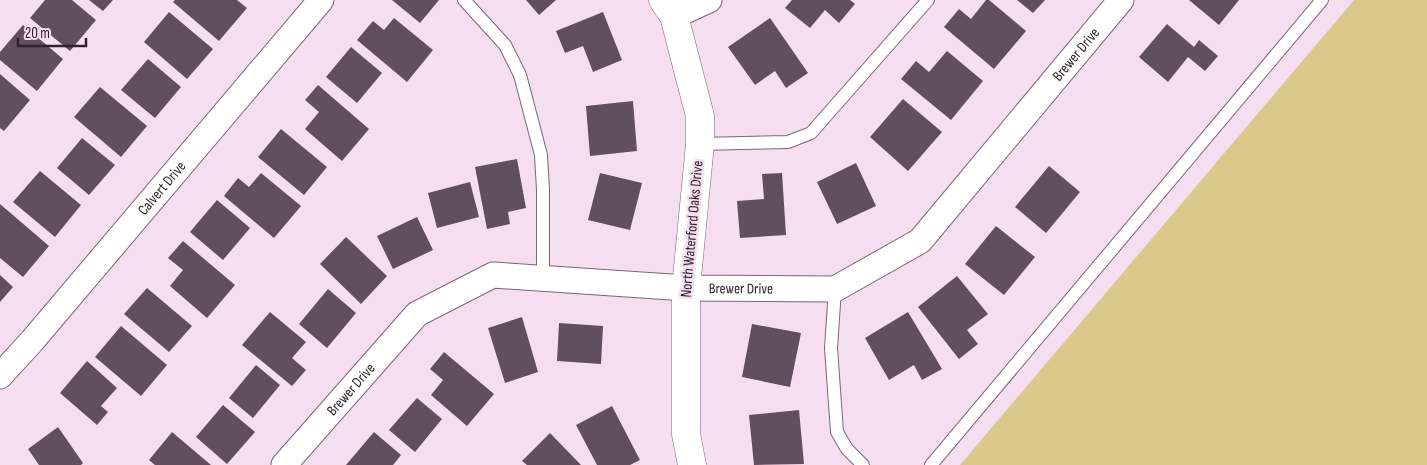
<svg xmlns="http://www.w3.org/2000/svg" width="1427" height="465" viewBox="0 0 1427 465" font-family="'Sofia Sans Condensed',sans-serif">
<rect width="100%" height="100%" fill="#f6def1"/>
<path fill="#dbc98b" d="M1354,0H1427V465H960Z"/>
<path fill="#614e5e" d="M45,0H72L96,20L70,51L30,18Z
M89,0H113L103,11Z
M175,0H237L247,8L219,41L173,2Z
M392,0H439L420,23Z
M526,0H556L539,15Z
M792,0H850L855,4L839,23L825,10L810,28L785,8Z
M986,0H989L1026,31L994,69L944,27L959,9L971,19Z
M1017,0H1045L1033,13Z
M1189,0H1239L1219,25Z
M169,12L213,49L187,79L144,42Z
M603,12L622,60L593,72L583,46L565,53L556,31Z
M394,18L433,50L407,82L357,40L373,21L384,30Z
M770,18L808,73L786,88L775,71L755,85L728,47Z
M1167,24L1194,47L1199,40L1218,56L1205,71L1188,57L1168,82L1139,57Z
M23,25L63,59L37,91L0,60V52Z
M351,47L382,73L357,103L326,77Z
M947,51L983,81L951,120L901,79L916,61L929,72Z
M148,59L181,87L155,118L121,90Z
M0,74L30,100L4,131L0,128Z
M318,85L369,129L342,161L305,129L319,112L305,100Z
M100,87L147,126L121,157L74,117Z
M903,99L942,132L908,171L870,137Z
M633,101L637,151L590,156L586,106Z
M281,129L327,167L304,195L258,157Z
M82,138L115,165L89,195L57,168Z
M517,159L526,208L508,212L510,224L487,229L475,167Z
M856,163L876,206L837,224L817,182Z
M1049,166L1080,192L1046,233L1015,207Z
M40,171L81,205L55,237L13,202Z
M261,173L301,206L274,238L224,196L238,178L249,187Z
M600,173L642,183L630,230L588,220Z
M782,173L786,235L740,238L737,201L764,199L762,174Z
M470,182L479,217L437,228L428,193Z
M217,200L250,228L223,260L190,232Z
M0,204L49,246L23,277L0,258Z
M417,217L433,250L393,269L377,236Z
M996,226L1035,257L1004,295L965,264Z
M346,237L387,276L361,304L320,264Z
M183,241L235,285L207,318L170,286L183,270L168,258Z
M0,275L13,287L0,302Z
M957,276L988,314L967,330L978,344L959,359L918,307Z
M147,288L192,326L169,352L124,314Z
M328,289L356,313L327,348L299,324Z
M270,312L306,342L292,358L306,370L292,386L242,345Z
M908,312L942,369L922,380L914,365L889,380L865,338Z
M522,317L538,372L505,383L488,328Z
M559,323L603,326L601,364L557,361Z
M752,324L801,333L790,387L742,377Z
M121,326L167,365L141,396L95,357Z
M444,352L494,394L467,426L431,395L443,380L430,369Z
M87,361L117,388L101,406L108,412L97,425L60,393Z
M256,365L280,385L253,418L229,398Z
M417,398L442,419L415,452L389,430Z
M223,405L255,432L227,464L196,437Z
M612,406L640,460L630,465H597L576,425Z
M799,410L804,464L754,465L749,415Z
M58,427L83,463L81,465H39L28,449Z
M172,432L211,465H155L149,460Z
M374,432L401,455L393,465H346Z
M550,433L581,465H527L522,461Z"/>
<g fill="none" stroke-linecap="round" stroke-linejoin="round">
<g stroke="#7a6677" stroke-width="14">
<path id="service" d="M464,0L505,45L520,75L541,155L543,190V277
M700,144L788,142L811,133L928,0
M835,289L831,348L837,432L847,449L863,465
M931,465L1322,0"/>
</g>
<g stroke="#7a6677" stroke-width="27">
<g id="minor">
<path d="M674,16L709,0"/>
<path id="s1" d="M0,376L32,341L321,0"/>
<path id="s2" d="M284,465L417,314L493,275L686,288L835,289L920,241L1121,0"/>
</g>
</g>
<g stroke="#7a6677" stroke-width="29">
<path id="tertiary" d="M663,0L674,16L700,116V144L686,288V434L692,465"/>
</g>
<use href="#service" stroke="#fff" stroke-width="12"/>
<use href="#minor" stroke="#fff" stroke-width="25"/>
<use href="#tertiary" stroke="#fff" stroke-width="28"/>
</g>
<g text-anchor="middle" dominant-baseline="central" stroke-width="5" stroke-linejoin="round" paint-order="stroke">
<g font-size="15" fill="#2d242b" stroke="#f6def1">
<text stroke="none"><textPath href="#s2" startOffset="970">Brewer Drive</textPath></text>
<text stroke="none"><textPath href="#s1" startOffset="248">Calvert Drive</textPath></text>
<text transform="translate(692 229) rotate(-85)">North Waterford Oaks Drive</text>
<text stroke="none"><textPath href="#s2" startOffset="535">Brewer Drive</textPath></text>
<text stroke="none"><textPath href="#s2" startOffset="101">Brewer Drive</textPath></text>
</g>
</g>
<path d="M18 38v8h68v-8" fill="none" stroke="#2d242b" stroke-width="2.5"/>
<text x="25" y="38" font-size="15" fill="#2d242b" stroke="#f6def1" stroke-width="4" paint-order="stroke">20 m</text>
</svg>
